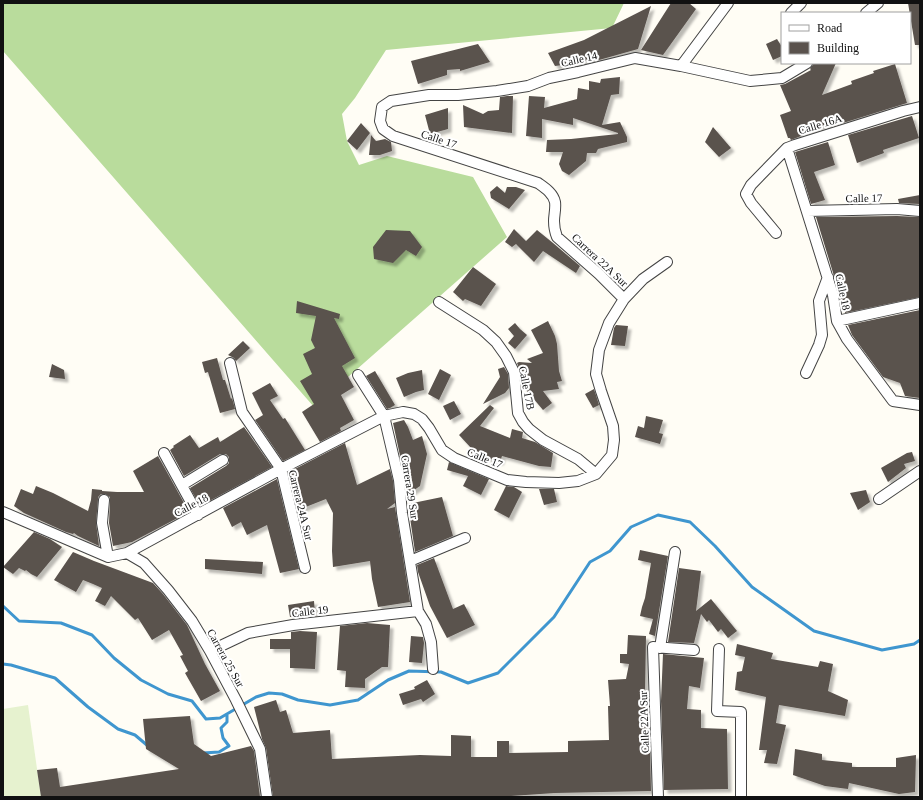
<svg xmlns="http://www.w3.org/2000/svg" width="923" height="800" viewBox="0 0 923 800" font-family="'Times New Roman',serif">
<defs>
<filter id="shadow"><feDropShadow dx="3.5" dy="3.5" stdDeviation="1" flood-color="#0004"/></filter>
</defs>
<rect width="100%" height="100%" fill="#fffdf5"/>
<path fill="#b9dc9c" d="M3,3H624L612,28L386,50L355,98L342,114L347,141L359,165L387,156L473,177L507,237L314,407L3,51Z"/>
<path fill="#e6f2cf" d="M28,705L41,797H3V709Z"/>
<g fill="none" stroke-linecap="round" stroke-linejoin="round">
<path stroke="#3f96cf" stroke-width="3" d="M3,606L19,621L61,623L92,635L114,658L141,680L168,694L192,701L206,719L220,718L256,697L269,693L282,694L298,700L330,705L358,700L388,680L409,671L441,672L468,683L498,673L554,617L590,562L610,551L631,527L658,515L690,522L715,546L752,587L814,631L882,650L914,644L920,640
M3,664L11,665L55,678L88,707L118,729L135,735L148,746
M203,753L219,752L229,746L223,738L221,728L227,722V715"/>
</g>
<path fill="#5a524d" filter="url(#shadow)" d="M671,3H689L696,9L663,55L641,50Z
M908,3H920V45H915Z
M651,6L638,49L599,60L555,66L548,53L584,40Z
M777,39L782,47V56L773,60L766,44Z
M478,44L490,62L460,71V69L447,70V75L418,84L411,61Z
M814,63H836L822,95L852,84L851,81L874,73L873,71L895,64L907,103L843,123L842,119L826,125L799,132L801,136L791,140L790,138H788L780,115L791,111L780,85L785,84L811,70L810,69Z
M620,77L619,94L611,95L602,125L620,122L627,137V142L598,149L596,153H587L586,161L569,175L562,171L559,164L563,152H546L547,140L571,139L618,134V133L573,118V125L542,119V138L526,136L529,96L545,97L544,108L577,99L578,88L589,90V81L600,83L601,79Z
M507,96H513L512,133L464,127L463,105L483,114L488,111L499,110L500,97Z
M448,108V129L430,134L425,115Z
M912,116L919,138L883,150L884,153L857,163L848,135Z
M361,123L370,133L357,150L347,141Z
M713,127L731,148L719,157L705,142Z
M371,135L376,141L385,139L391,142L392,151L380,155H369Z
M828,142L835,165L814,172L825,200L811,204L795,152Z
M497,186L505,193L507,187H516L525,190L509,209L491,198L490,192Z
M920,195V204L899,203L898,199Z
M897,216L920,217V297L845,313L844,306H841L839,294L834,276L816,217Z
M514,229L526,241L537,230L553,243L580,266L576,273L543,251L534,262L516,244L512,247L505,242Z
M386,230L410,231L422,247L416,256L406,250L393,263L374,259L373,247Z
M473,267L496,284L481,306L465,299L463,301L453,292Z
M297,301L340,314L339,319L334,318L355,358L342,366L354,387L341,395L354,420L340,428L341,431L320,442L302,412L314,404L300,381L312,374L303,354L315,348L311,340L316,316L296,313Z
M920,310V398L905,396L900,383L883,377L852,335L848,325Z
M548,321L555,336L557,344L559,371L562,381L557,382L559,389L543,391L552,403L543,410L522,385L520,371L517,363L519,362L532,363L527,359L543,353L531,330Z
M515,323L520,329L527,335L515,349L508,343L514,336L508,329Z
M616,325L628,326L625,346L611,345L614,328Z
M243,341L250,348L236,361L234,358L228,355Z
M217,358L223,380H225L231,399L232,398L235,409L220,413L208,372L205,373L202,362Z
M52,364L64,370L65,379L49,377Z
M504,367L508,374L509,388L505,393L483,404L500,377L498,369Z
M440,369L451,375L439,400L428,394Z
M422,370L424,390L416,392L404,397L396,378L408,373Z
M375,371L395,405L390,408L387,409L366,376Z
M270,383L278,396L270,400L283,419L285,418L305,450L283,461L255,420L263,415L252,393Z
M594,389L599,405L593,408L585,394Z
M454,401L461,414L450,420L443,406Z
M490,405L494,408L480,426L510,438L512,429L523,432L522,438L535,442L553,453L551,467L539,466L502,456L500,462L470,453L472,449L459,435Z
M646,416L663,420L659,433L663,434L660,444L635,437L638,426L644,428Z
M404,420L408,427L413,440L422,436L427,454L420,486L407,495L405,479L393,423Z
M244,427L272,467L200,506L190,488L226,466L229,463V457L226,454H220L184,476L170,450L174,447L173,446L190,435L199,448L218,437L220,442Z
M345,443L357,485L390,469L393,481L395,503L387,509L395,507L410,602L378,607L372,579L370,561L333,567L332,551L333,513L326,499L298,510L289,472Z
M912,452L915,461L904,464L906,468L888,482L881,468L907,453Z
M158,456L189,512L132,542L113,546L109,523L110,500V497L105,494H101L98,497V499L96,523L99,546L78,536L74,533L73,534L66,532L24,513L14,506L21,489L33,494L36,486L53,493L88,511L91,500L92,489L102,490V491L117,492H144L133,471Z
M449,462L489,479L481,495L463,486L468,476L447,470Z
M277,479L299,569L280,573L267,525L247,535L241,522L232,527L223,508Z
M506,486L514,487L522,492L509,518L494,510Z
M539,489H554L557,502L544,505Z
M866,490L870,502L858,510L850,493Z
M442,497L453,536L415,552L408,504Z
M34,532L50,539L62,547L37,577L31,574L26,570L25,571L19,568L13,574L3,567Z
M640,550L668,556L655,636L649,634L653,619L640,616L642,607L645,598L651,563L638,560Z
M73,552L94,561L153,583L163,594L187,625L205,664L220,691L201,701L185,673L188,671L180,656L183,655L169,630L152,640L138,618L135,620L111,596L105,606L95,601L102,588L93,584L83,580L76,592L54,580Z
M434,558L453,609L464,604L475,625L447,638L430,606L418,572L417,565Z
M205,559L263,562L262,574L205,569Z
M679,568L701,571L696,611L711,599L737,631L728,638L721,629L718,632L709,620L707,622L701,614L694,643L668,642Z
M314,601L315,613L290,617L288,605Z
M367,623L390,625L388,667H382L365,679V688L345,687L346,671L337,670L340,626Z
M300,631L317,632L315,669L290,668V649H270V639H291V632Z
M628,635L646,636L645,693L648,753H650L651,791L555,793L495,797H273L266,748L262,739L254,707L276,700L280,712L286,710L293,733L330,730L332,759L420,755L451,756V735L471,736V757H497V741H509V753L568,752V741L609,740L608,706H610L608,680L626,679L629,664L620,663V654H627Z
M411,636L423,637L424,643L422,663L409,662Z
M737,644L773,653L771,659L818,667L820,661L833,664L828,691L848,700L845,716L779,705L776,723L786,725L777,764L764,763L767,750H759L766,697L735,690L737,672L742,671L745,657L735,655Z
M663,654L704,658L700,688L689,686L687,709L701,710V728L727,729L728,789L664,790L661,701Z
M427,680L435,694L423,702L421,699L403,705L399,694L415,689L414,687Z
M190,716L194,744L211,756L251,746L254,751L260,797H41L37,770L57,768L60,787L179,769L146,749L143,719Z
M795,749L822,754V760L852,763V767H896V758L916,755L915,792L899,794L849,783L848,789L825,786L793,775Z"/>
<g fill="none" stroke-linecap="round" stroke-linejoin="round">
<g stroke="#444" stroke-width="12">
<path id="minor" d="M791,13L801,3
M866,13L878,3
M681,66L728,3
M787,148L833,295L837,321L847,339L893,401L920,405
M807,211L897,209L920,211
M776,233L751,203L746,194L751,185L787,148L795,145L903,111L920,107
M624,299L599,274L557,237C555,232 554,227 554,221C554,215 556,208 555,202C553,193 545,188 538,183L393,136L383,129L380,121L382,107L391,101L429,95H458L497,91L528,86L549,78L578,72L635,58L681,66L750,81L782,78L807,63
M439,302L483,330L496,342L506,356L514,372L518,413L523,422L529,429L543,440L578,459L596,474
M837,321L920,303
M230,363L242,412L281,469L305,568
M806,373L819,345L822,335L819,301L828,277
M358,375L384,416L399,480L402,513L418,611L426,624L431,642L433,669
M164,453L198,515
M182,485L223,460
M879,499L920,471
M104,500L102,523L108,557
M3,512L108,557L127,553L281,469L384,416L403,412L414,414L422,419L429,428L442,450L454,458L507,480L526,482L559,483L578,481L596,474L612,455L614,440L613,426L601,391L596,374L599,350L609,323L624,299L643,279L667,262
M127,553L144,563L168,590L192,621L210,651L236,700L260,749L267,797
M410,561L465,538
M660,648L675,552
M719,649L717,711L741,712V797
M210,651L248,633L293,625L418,611
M658,797L653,647L694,650"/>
</g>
<use href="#minor" stroke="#fff" stroke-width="10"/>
</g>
<g text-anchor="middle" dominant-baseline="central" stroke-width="4" stroke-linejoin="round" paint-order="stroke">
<g font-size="11" fill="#111" stroke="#fff">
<text transform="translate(579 59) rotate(-13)">Calle 14</text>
<text transform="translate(820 124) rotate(-17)">Calle 16A</text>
<text transform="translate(439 139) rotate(18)">Calle 17</text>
<text transform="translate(864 198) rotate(-1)">Calle 17</text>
<text transform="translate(600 260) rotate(43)">Carrera 22A Sur</text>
<text transform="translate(843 292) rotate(78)">Calle 18</text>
<text transform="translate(527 388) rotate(79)">Calle 17B</text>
<text transform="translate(485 458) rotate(22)">Calle 17</text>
<text transform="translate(410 487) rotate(81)">Carrera 29 Sur</text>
<text transform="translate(191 505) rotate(-28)">Calle 18</text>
<text transform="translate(301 505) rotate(76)">Carrera 24A Sur</text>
<text transform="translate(310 611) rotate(-7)">Calle 19</text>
<text transform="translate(226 658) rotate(61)">Carrera 25 Sur</text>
<text transform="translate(644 722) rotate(-92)">Calle 22A Sur</text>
</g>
</g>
<rect width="923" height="800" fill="none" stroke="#111111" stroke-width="8"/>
<rect x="781" y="12" width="130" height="52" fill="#ffffff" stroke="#a0a0a0"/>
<rect x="789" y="25" width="20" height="6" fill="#ffffff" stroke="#a0a0a0"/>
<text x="817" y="32" font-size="12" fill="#111111">Road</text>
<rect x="789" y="42" width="20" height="12" fill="#5a524d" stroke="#a0a0a0"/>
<text x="817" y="52" font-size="12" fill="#111111">Building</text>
</svg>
